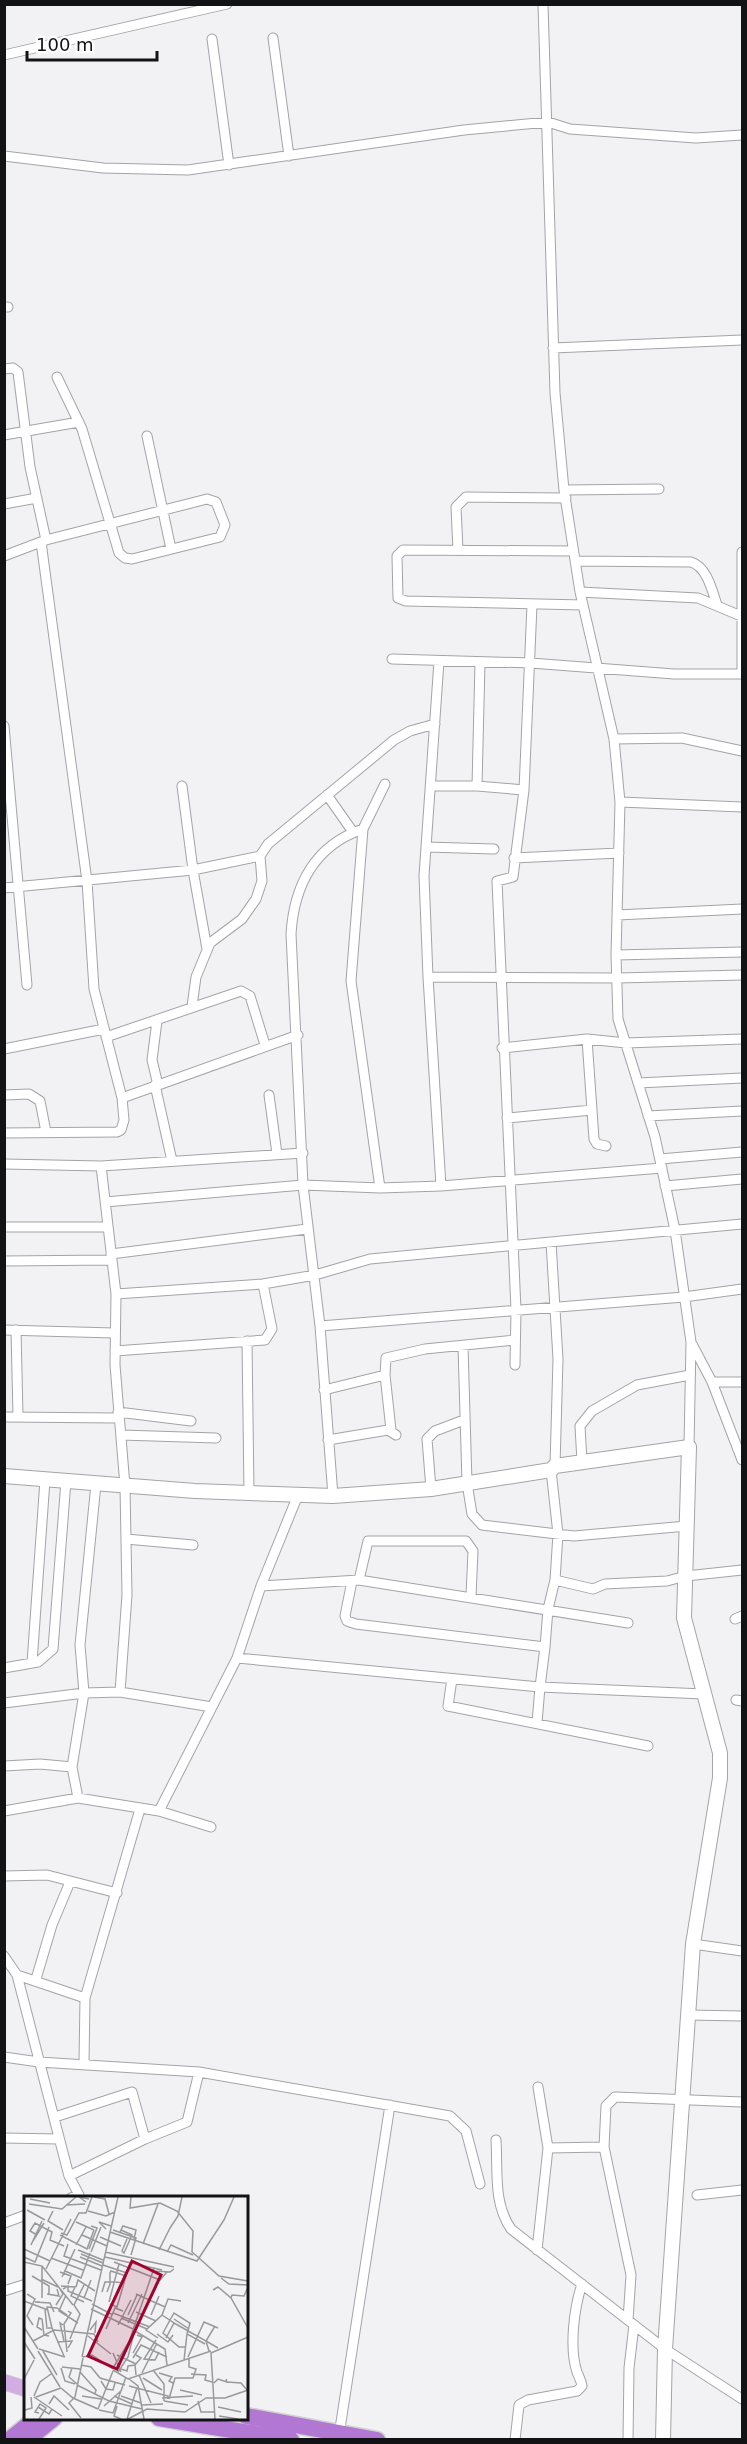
<svg xmlns="http://www.w3.org/2000/svg" width="747" height="2444" viewBox="0 0 747 2444" font-family="'DejaVu Sans',sans-serif">
<rect width="100%" height="100%" fill="#f2f2f5"/>
<g fill="none" stroke-linecap="round" stroke-linejoin="round">
<g stroke="#a3a4a7" stroke-width="11">
<path id="street" d="M543,4L555,393L564,490L580,592L614,739L620,802L616,955L618,1019L655,1137L675,1230L691,1342L689,1447
M273,38L289,156
M212,39L229,165
M4,55L227,4
M4,156L103,168L188,170L464,130L548,122L570,129L696,138L742,135
M4,307H8
M553,348L742,340
M4,369L13,368L18,372L30,467L46,540L4,556
M4,435L79,422
M147,436L171,549
M564,490L659,489
M4,504L37,498
M46,540L207,499L216,502L225,525L220,537L132,559L125,558L119,553L82,429L57,377
M458,550L456,507L466,497L566,498
M573,551L403,550L397,556L398,598L406,601L583,605
M742,552V674
M575,561L691,562C707,567 712,590 717,605
M580,592L698,598L741,616
M392,659L531,663L674,674H742
M439,661L424,876L428,977L441,1186
M4,726L27,985
M614,739L682,738L742,751
M182,786L193,870L207,949
M432,786H477L524,790
M477,786L480,662
M327,795L353,832
M620,802L742,807
M426,847L494,849
M514,858L619,853
M4,888L193,870L260,856
M617,915L742,909
M616,955L742,952
M428,977L618,978L742,975
M192,1006L196,977L210,943L242,919L256,899L262,881L260,856L268,844L394,740L410,731L435,724
M157,1021L152,1060L158,1085
M106,1037L241,991L250,996L265,1045
M587,1039L594,1139L597,1144L606,1146
M502,1048L587,1039L626,1043L742,1039
M4,1049L104,1029
M638,1083L742,1078
M155,1085L172,1161
M4,1095L29,1094L40,1101L46,1132
M269,1095L277,1154
M122,1098L298,1035
M648,1116L742,1111
M507,1118L592,1110
M4,1133L117,1132L121,1130L124,1120L122,1098L94,989L87,881L41,542
M660,1159L742,1152
M4,1164L101,1166
M665,1186L742,1179
M380,1188L351,981L363,829L385,784
M105,1202L303,1185L380,1188L441,1186L662,1168
M4,1227H108
M551,1242L558,1359L555,1466
M111,1254L307,1229
M4,1261L112,1260
M116,1294L263,1284L315,1275L370,1259L742,1224
M320,1326L684,1297L742,1289
M4,1330L114,1333
M16,1330L18,1416
M247,1341L249,1493
M692,1344L712,1382L742,1460
M463,1346L467,1483L472,1514L482,1525L574,1536L687,1526
M115,1351L265,1340L272,1329L263,1284
M515,1365L516,1310L497,881L513,877L524,790L532,605
M712,1382H742
M324,1390L385,1375
M118,1412L191,1421
M4,1417L118,1418
M391,1430L385,1375L386,1358L425,1349L514,1340
M121,1435L216,1438
M328,1440L388,1430L396,1435
M582,1462L580,1426L592,1411L637,1385L690,1375
M551,1470L558,1534L555,1580L593,1589L605,1584L667,1581L686,1576L742,1570
M431,1489L427,1439L435,1431L464,1420
M333,1496L320,1326L303,1185L291,934C294,885 315,845 363,829
M126,1539L193,1545
M359,1580L368,1541H466L473,1551L471,1596
M352,1581L345,1616L347,1621L356,1624L545,1647L548,1609L555,1580
M261,1586L359,1580L628,1623
M735,1619L742,1616
M237,1658L540,1687L545,1647
M32,1663L45,1480
M4,1668L38,1662L53,1649L66,1481
M452,1679L448,1706L648,1746
M120,1692L127,1595L125,1486L115,1365L116,1294L101,1166L303,1153
M736,1700L742,1701
M4,1703L84,1693L80,1645L96,1484
M537,1723L540,1687L704,1694
M4,1766L40,1764L72,1767
M78,1798L72,1767L84,1693L120,1692L212,1707
M4,1811L78,1798L159,1811L211,1827
M159,1811L237,1658L261,1586L298,1495
M4,1876L47,1875L117,1893
M693,1944L742,1951
M4,1956L17,1975L85,1998L84,2063
M17,1975L69,2176L79,2195L71,2198
M36,1979L52,1925L70,1882
M85,1998L140,1809
M688,2015L742,2016
M4,2057L39,2062L199,2072L450,2116L466,2131L480,2184
M538,2087L548,2148
M55,2117L132,2092L145,2139
M4,2138L59,2139
M496,2140C498,2171 493,2203 511,2229L665,2349L742,2399
M604,2147L606,2106L615,2097L742,2102
M69,2176L145,2139L187,2122L199,2072
M697,2195L742,2190
M4,2223L26,2215
M537,2250L548,2148L604,2147L631,2275L628,2320
M4,2291L26,2284
M339,2435L390,2105
M515,2440L519,2405L528,2400L577,2391L582,2386C581,2380 579,2377 577,2372C569,2348 574,2308 582,2284
M628,2440L629,2368L634,2325"/>
</g>
<g stroke="#a3a4a7" stroke-width="16">
<path id="secondary" d="M4,1476L195,1491L333,1496L431,1489L551,1470L555,1466L689,1447L684,1618L720,1753V1778L693,1944L665,2349L663,2440"/>
</g>
<g stroke="#d0d0d0" stroke-width="17">
<path id="primary" d="M4,2382L26,2389"/>
</g>
<g stroke="#d0d0d0" stroke-width="19">
<path id="highway" d="M246,2416L377,2440
M159,2418L291,2440
M9,2440L34,2420
M27,2440L54,2418"/>
</g>
<use href="#street" stroke="#fff" stroke-width="9"/>
<use href="#secondary" stroke="#fff" stroke-width="14"/>
<use href="#primary" stroke="#d1ade4" stroke-width="15"/>
<use href="#highway" stroke="#b277d2" stroke-width="16"/>
</g>
<g transform="translate(24 2196)">
<rect width="224" height="224" fill="#f2f2f5"/>
<path fill="none" stroke="#98999b" stroke-width="1.5" d="M70,1L81,3L85,18M107,1L106,12L136,7L153,15L169,35L168,56L175,62M6,3L26,7M62,6L55,1L65,3M5,8L38,13L52,1M42,9L61,8M3,14L21,24M29,15L24,25L39,34M64,15L82,20L91,16M52,26L70,34M146,32L154,20L158,1M82,33L75,26L87,30M24,34L28,36L26,44L40,50M89,34L112,42L107,59M97,34L108,39L100,57L98,55L103,43M86,36L173,65L200,24L210,1M96,36L99,30L112,34L110,43M37,37L43,39L55,17H62L68,1M13,39L6,35L11,27L24,34M36,39L63,53L70,34M58,39L83,50M76,41L97,50M9,45L20,27M44,48L40,60L77,74M119,48L134,8M7,49L18,25M52,49L62,31M0,53L26,65M65,53L73,32L67,30M54,54L79,64M135,54L146,32M67,56L77,31M81,56L150,71M143,56L147,49L169,59M57,58L79,67M0,61L11,66L25,31M56,61L78,70M81,61L138,74M27,62L59,74M175,62L195,80L224,85M0,66L18,70V102M90,66L136,84L143,76M79,69L103,77M18,70L49,109M22,73L47,23M41,75L57,82L66,57M129,75L146,76L150,73M36,76L47,80L44,88M8,80L25,90V98M38,81L51,53M197,82L205,88L224,89M17,83L34,91M37,90L51,91L47,100L60,106M52,91L54,84L71,95M39,93L44,90V95L68,105M189,94L194,91L207,102L224,132M78,96L81,86H91L100,87L102,80L87,75L86,77V88L83,96M3,98L11,103L3,120L9,129M23,98L35,100L33,93M112,98L141,111M42,99L35,115L54,127M60,102L67,84M207,102L208,99L220,100L224,91M0,105L24,114M16,106H11L26,107L30,116M85,106L95,68M68,108L89,119M86,108L93,111L100,87M32,109L39,98L36,93M21,113L23,133M67,113L109,133M112,116L132,125M89,117L126,131M104,119L113,99M127,119L135,100M138,119L150,127L142,142M97,122L123,133M150,123L165,133M146,124L150,117L166,127L163,138L181,148M146,124L139,137L155,151H162M104,127L118,98M150,127L182,145L185,155M39,129L36,127L40,145M94,129L107,104M191,130L182,145L194,152M0,131L14,153M24,132H28L40,160M28,132L23,111L33,112L43,119M82,133L91,112L99,115M18,134L13,131L15,122L18,123L20,139L25,140M66,134L72,126L71,137M111,135L141,153L143,169M133,138L144,146L149,139M64,140L87,158M134,142L122,134L138,119L144,103L157,105M46,143L56,118L50,109L60,89M132,144L120,163L131,164L135,156M9,145L30,134L70,138L74,146M0,146L11,163M33,146L48,145L44,152M15,153L41,161M14,155L36,191M19,155L33,179M43,156L40,128L47,117L44,115M89,157L97,176M109,157L118,141L113,139M93,159L112,168M58,161L94,1M59,161L68,159L89,173M164,161L180,126L194,132M109,162L117,149L143,161M160,164L163,138M57,169L67,171L76,182L101,189M38,171L56,173M37,172L41,185L51,188M48,172L45,181L53,188M89,172L105,146L130,72M97,173L103,175L104,170L111,169M89,174L104,183L187,155M129,174L140,188V205M56,176L72,194L71,198M94,176L104,161L111,133M118,177L133,147M135,177L148,181L145,185L149,187M167,178L182,179L181,184L188,186M112,179L111,169L117,162L112,159M115,179L127,207M119,182L138,194M0,183L10,164M105,183L114,190L120,223M77,185L82,193L89,194L91,187M203,186L217,187L223,194M190,187L194,183L203,186L202,183M53,189L85,205L118,213M105,190L144,200V203M37,192L49,202L74,213M156,194L178,199M10,200L16,186L27,178M58,200L77,203M90,200L108,208M97,200L117,207M10,201L38,220M12,201L37,192M138,202L169,200M145,203L151,182H169L172,173L165,171V163M140,205L164,209M174,205L177,216H190M25,208L30,200L45,214M118,209L139,208M80,210L98,194M93,210L90,220L97,223M14,211L25,218L28,213M194,211L217,216M74,213L89,175M1,214L8,212L7,201M75,214L89,217L102,181M15,217L11,216L16,208L22,212L15,223M195,220L214,223M57,222L45,207L51,201L59,162M103,223L113,192M104,223L123,213L161,216L182,202H201L224,194M191,223L187,157L224,141"/>
<path fill="#a2032e" fill-opacity="0.15" stroke="#a2032e" stroke-width="3" d="M108,65L137,79L93,173L64,160Z"/>
<rect width="224" height="224" fill="none" stroke="#121314" stroke-width="3"/>
</g>
<rect width="747" height="2444" fill="none" stroke="#121314" stroke-width="12"/>
<path d="M27 51v9h130v-9" fill="none" stroke="#121314" stroke-width="3"/>
<text x="36" y="51" font-size="18" fill="#121314" stroke="#ffffff" stroke-width="4.5" paint-order="stroke">100 m</text>
</svg>
